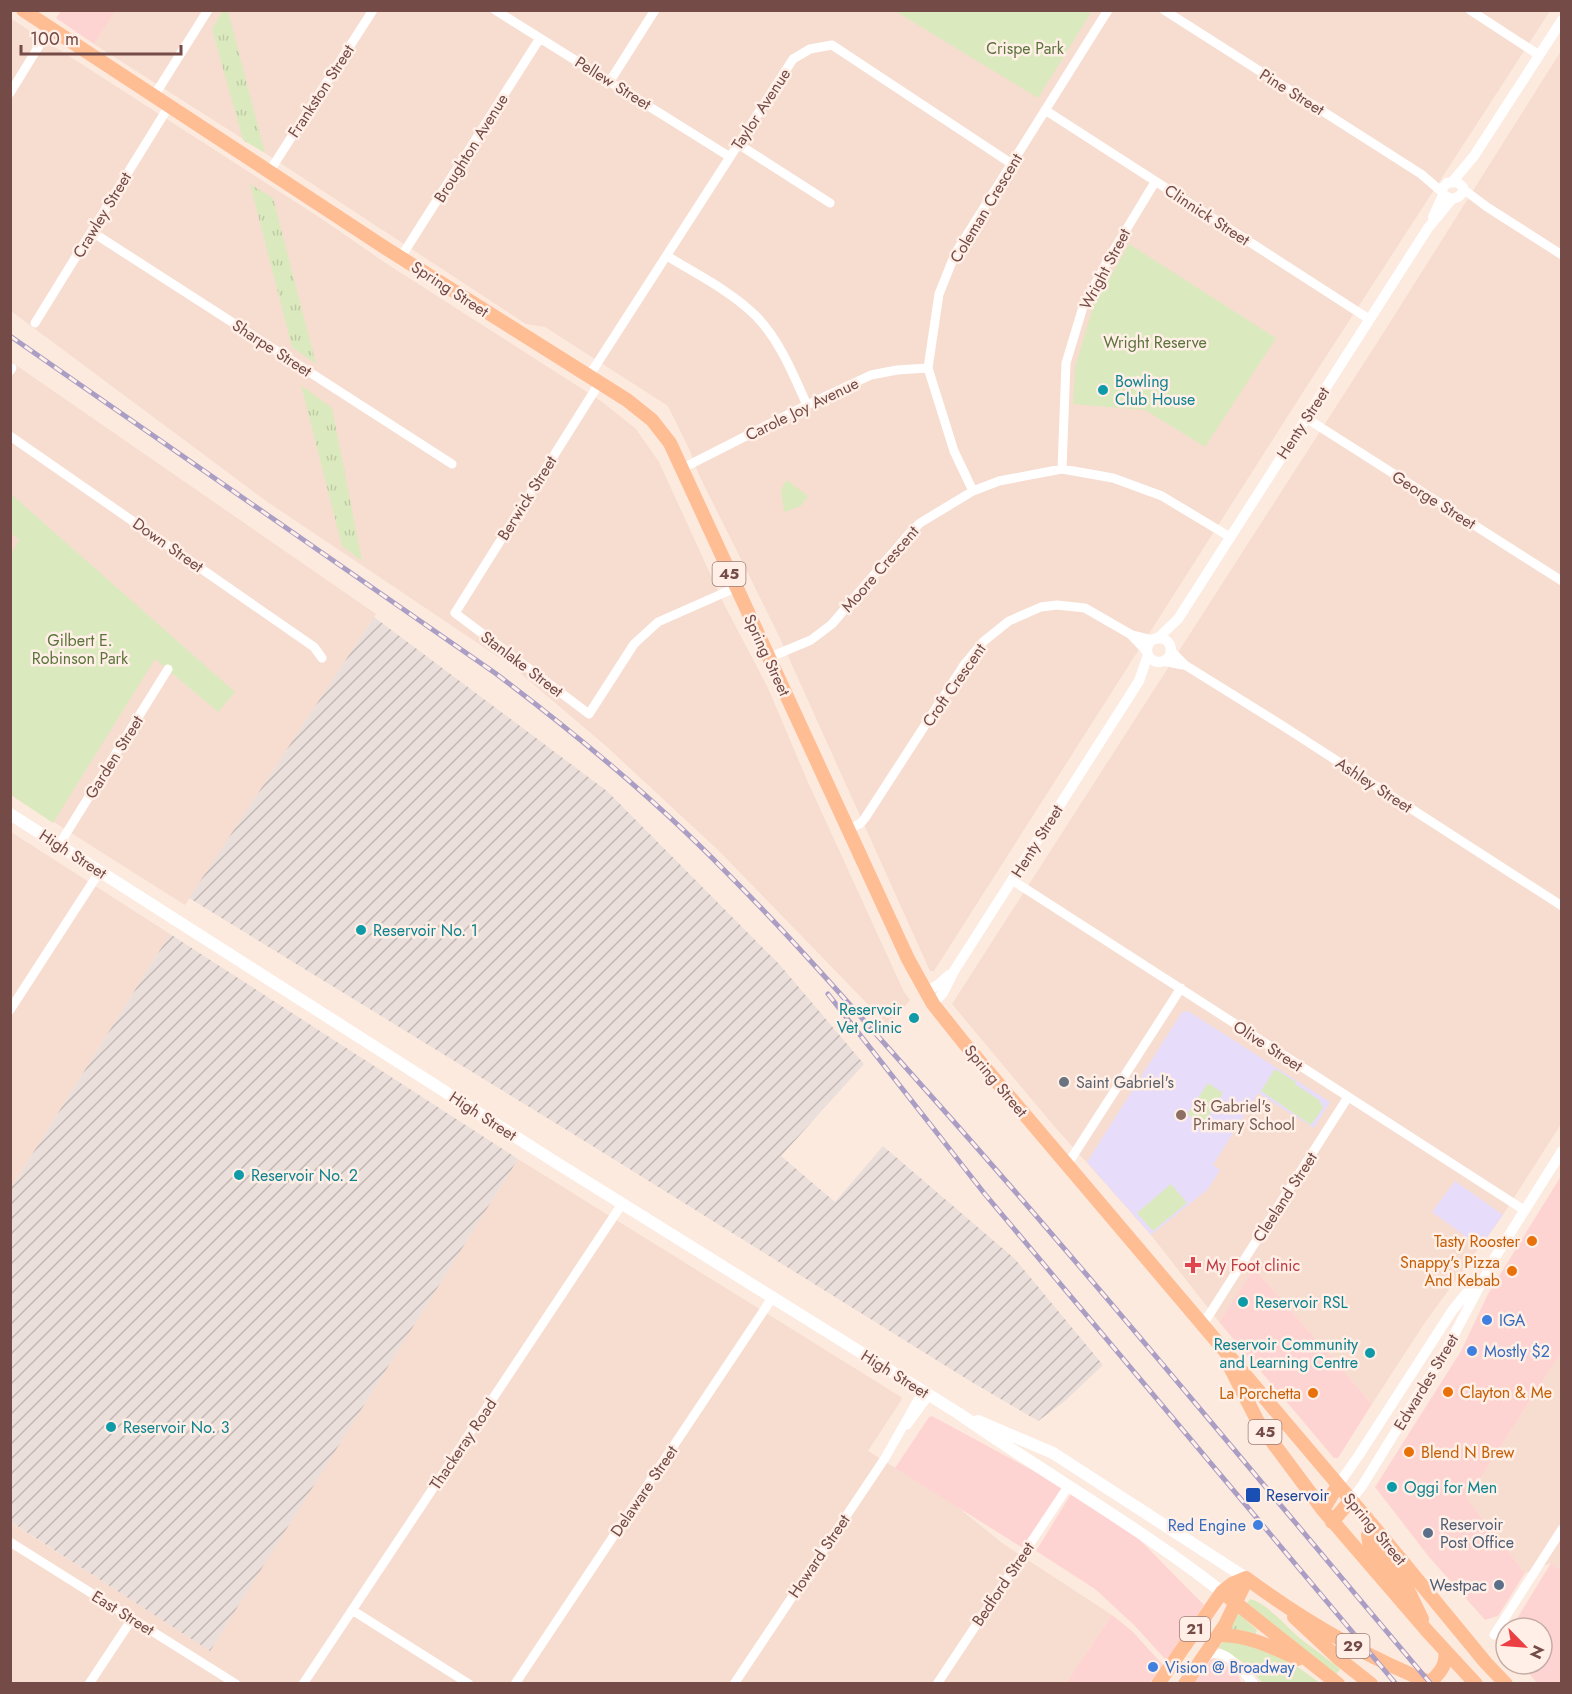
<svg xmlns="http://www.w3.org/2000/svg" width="1572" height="1694" viewBox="0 0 1572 1694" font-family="Jost,sans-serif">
<defs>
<pattern id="industrial-furrows" width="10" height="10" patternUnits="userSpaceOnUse" patternTransform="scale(1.5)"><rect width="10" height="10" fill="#ebdfdb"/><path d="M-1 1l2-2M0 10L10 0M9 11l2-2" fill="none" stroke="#c3b7b3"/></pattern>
<pattern id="grass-tufts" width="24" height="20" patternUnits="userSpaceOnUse" patternTransform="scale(1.5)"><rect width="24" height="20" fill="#dbeabe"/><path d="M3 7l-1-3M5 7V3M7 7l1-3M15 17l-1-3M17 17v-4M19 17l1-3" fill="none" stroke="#bfcaa5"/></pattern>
</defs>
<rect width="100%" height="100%" fill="#fdeadf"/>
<path fill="#f7dcd0" d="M115,10L1550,11L1305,389L934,971H930L778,634L699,475L690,451L668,406L545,327L526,324L265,153L94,44Z
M10,18L325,221L384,262L601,401L636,429L659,462L725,606L768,688L807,780L904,992L910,1000L888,1025L719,851L607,747L512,666L266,501L11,311Z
M1561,51V1124L1503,1215L1424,1324L1372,1404L1254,1268L1219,1322L1151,1235L1054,1126L952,1004L1389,324Z
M10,361L376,614L185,905L11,795Z
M11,832L170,934L11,1188Z
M518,1159L901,1397L902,1399L868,1451L954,1504L1002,1543L1112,1615L1066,1683H11L10,1522L210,1650Z
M1561,1353V1570L1551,1563L1525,1573L1467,1499Z"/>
<path fill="#fed4d2" d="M61,11V10L115,11L94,44L56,18Z
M1561,1176V1353L1467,1499L1525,1573L1498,1616L1485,1620L1429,1557L1375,1487L1461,1351L1488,1294Z
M1254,1268L1372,1404L1338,1458H1334L1219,1322Z
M932,1416L1063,1487L1023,1548L895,1468L929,1417Z
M1071,1494L1137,1537L1204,1605L1166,1660L1134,1625L1095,1589L1036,1551Z
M1551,1563L1561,1570V1683H1537L1521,1664H1542V1628H1511Z
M1112,1615L1132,1631L1163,1665L1149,1683H1066Z
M1213,1657L1238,1673L1241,1683L1193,1684Z"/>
<path fill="url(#industrial-furrows)" d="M374,617L607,791L780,965L864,1064L781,1156L835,1202L883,1146L1015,1259L1103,1365L1065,1401L1038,1421L970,1381L570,1132L189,898Z
M170,934L518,1159L210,1651L11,1522V1188Z"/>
<path fill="#e7dcf9" d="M1188,1011L1330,1102L1314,1128L1258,1093L1213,1165L1220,1170L1208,1189L1151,1235L1087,1162L1182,1012Z
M1455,1181L1503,1215L1480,1247L1432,1212Z"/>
<path fill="url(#grass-tufts)" d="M223,11H228L265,153L243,140L212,29Z
M250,184L273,198L316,364L292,347Z
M301,385L332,408L362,561L342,546Z
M1250,1599C1267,1603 1288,1628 1302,1640C1315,1650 1328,1659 1340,1669L1336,1675L1247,1603Z
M1238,1613L1257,1630L1255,1635L1230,1631Z"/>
<path fill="#dbeabe" d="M895,11H1092L1038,98Z
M1129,244L1276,338L1205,447L1145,410L1073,404L1075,368L1093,307Z
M787,480L808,496L801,506L784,512L781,489Z
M11,494L235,692L218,712L155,659L53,823L11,795L10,556L19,540L11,533Z
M1275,1069L1296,1082L1295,1084L1319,1100L1323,1108L1311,1125L1261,1091Z
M1208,1083L1223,1093L1203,1124L1187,1114Z
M1171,1184L1187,1203L1153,1231L1137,1213Z
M1233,1639L1288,1660L1320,1683H1263L1241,1661L1218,1647L1225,1640Z"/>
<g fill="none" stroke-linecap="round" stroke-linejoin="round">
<path stroke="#fff" stroke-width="9" d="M495,10L730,157
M1164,10L1421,174L1442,192
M1470,10L1539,55
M610,81L655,10
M10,93L50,28
M154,96L208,10
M1045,110L1369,319
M738,144L830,203
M269,172L373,10
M1463,189L1487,207L1562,255
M92,232L452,464
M667,256C696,274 731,291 756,316C780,341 793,374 807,405
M401,257L540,38
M35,323L169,106
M10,371L12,368
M589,376L793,59L810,49L832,45L1012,164
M600,382L455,613L589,714L634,644L658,622L735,588
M1306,418L1562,581
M10,436L314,647L322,658
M681,469L807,405L871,375L897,370L928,368
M1062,469L1066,363L1083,307L1109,258L1155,182
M973,491L954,451L928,368L939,294L955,254L1108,10
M1133,635L1153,640
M1170,650L1185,665L1283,726L1562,906
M768,658L811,640L832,624L909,534L920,523L973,491L999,481L1062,469L1113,478L1162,496L1230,537
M1162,661L1183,665
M848,830L861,823L865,818L964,665L984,641L1009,621L1041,607L1057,605L1085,608L1130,634L1148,653
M59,845L168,669
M1012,880L1524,1210
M10,1010L100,871
M1067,1165L1181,988
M1202,1326L1348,1097
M907,1425L929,1395
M10,1542L236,1684
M352,1610L469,1684
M1494,1635L1562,1529
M1204,1657C1225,1644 1240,1669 1254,1684
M89,1684L132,1619
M303,1684L622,1204
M515,1684L772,1298
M734,1684L885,1458L923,1391
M937,1684L1069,1485"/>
<path stroke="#fff" stroke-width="10" d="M1453,181L1474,156L1562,20
M1433,217L1443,195L1442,189L1447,183L1457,182L1463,187C1463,195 1459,197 1452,199L1443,195
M1147 650a12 12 0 1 1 24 0a12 12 0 1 1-24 0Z
M1157,639L1178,619L1428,228L1452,199
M926,991L938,985L949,975
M933,1004L943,993L954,971L1139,681L1148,655
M1338,1485L1359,1455L1452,1311L1477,1280
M1351,1500L1362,1486L1447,1348L1494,1259L1562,1151"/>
<path stroke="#fff" stroke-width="12" d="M10,814L552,1160L958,1413C1045,1474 1138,1526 1222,1592
M978,1421L1053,1453L1246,1578"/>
<path stroke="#ffbd94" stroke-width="14" d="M23,10L387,249L627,400L652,420L670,443L908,959L933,1004L964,1043L1374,1527L1486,1663L1506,1684
M1230,1367L1259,1424L1323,1510L1428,1632L1476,1684
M1323,1510L1338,1485
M1332,1522L1351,1500
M1374,1527L1368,1535L1369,1542L1408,1590L1422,1619
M1222,1592L1338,1684
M1294,1617L1338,1658L1371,1684
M1219,1635C1248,1635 1272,1647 1298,1659
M1158,1684L1222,1592L1232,1584L1246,1578C1304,1621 1366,1657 1434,1684
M1185,1684L1225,1625L1247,1579
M1428,1684C1438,1675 1448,1665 1445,1651"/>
<g stroke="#aa9ec5" stroke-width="5">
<path id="rail" d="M10,336L495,673C576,734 655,799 726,872C798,944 864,1021 932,1097C1103,1289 1265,1488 1431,1684
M828,994L984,1193L1396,1684"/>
</g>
<use href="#rail" stroke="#ffefe6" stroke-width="3" stroke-dasharray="9" stroke-linecap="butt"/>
</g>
<g fill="#0f9aa8" stroke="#ffefe6" stroke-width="2">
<circle cx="1103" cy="390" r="6"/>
<circle cx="361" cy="930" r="6"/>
<circle cx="914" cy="1018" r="6"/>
<circle cx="239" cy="1175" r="6"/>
<circle cx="1243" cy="1302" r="6"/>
<circle cx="1370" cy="1353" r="6"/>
<circle cx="111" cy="1427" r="6"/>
<circle cx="1392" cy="1487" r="6"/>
</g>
<circle fill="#6b7280" stroke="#ffefe6" stroke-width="2" cx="1064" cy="1082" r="6"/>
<circle fill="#8d6e63" stroke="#ffefe6" stroke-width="2" cx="1181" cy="1115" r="6"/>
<g fill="#e8710a" stroke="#ffefe6" stroke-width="2">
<circle cx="1532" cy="1241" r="6"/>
<circle cx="1512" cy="1271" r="6"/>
<circle cx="1448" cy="1392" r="6"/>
<circle cx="1313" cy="1393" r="6"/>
<circle cx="1409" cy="1452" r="6"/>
</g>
<path fill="#e0444e" stroke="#ffefe6" stroke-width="2" d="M1190 1256h6v6h6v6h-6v6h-6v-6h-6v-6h6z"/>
<g fill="#3f7fe0" stroke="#ffefe6" stroke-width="2">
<circle cx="1487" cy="1320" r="6"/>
<circle cx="1472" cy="1351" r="6"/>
<circle cx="1258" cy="1525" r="6"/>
<circle cx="1153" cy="1667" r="6"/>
</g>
<rect fill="#1a4fb4" stroke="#ffefe6" stroke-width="2" x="1245" y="1487" width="16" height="16" rx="3"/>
<g fill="#5c6f8a" stroke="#ffefe6" stroke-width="2">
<circle cx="1428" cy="1533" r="6"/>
<circle cx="1499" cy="1585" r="6"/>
</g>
<g text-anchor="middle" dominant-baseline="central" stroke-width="5" stroke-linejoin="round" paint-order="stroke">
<g fill="#ffefe6" stroke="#9e7c76" stroke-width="1.5">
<rect x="712.5" y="562" width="33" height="24" rx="4.5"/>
<rect x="1248.5" y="1420" width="33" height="24" rx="4.5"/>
<rect x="1180" y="1617" width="30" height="24" rx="4.5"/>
<rect x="1336.5" y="1634" width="33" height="24" rx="4.5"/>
</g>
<g font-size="15" font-weight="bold" fill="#744b46">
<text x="729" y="574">45</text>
<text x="1265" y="1432">45</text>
<text x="1195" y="1629">21</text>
<text x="1353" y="1646">29</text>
</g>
<g font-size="16" fill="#5a743c" stroke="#ffefe6">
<text x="1025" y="48">Crispe Park</text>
<text x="1155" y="342">Wright Reserve</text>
<text x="80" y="640">Gilbert E.<tspan x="80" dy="18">Robinson Park</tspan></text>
</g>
<g font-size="16" fill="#744b46" stroke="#ffefe6">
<text transform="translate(613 83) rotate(32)">Pellew Street</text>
<text transform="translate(321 91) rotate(-57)">Frankston Street</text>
<text transform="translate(1292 92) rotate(32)">Pine Street</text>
<text transform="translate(761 109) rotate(-57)">Taylor Avenue</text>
<text transform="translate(471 148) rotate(-58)">Broughton Avenue</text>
<text transform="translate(986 208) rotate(-59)">Coleman Crescent</text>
<text transform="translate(102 215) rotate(-59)">Crawley Street</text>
<text transform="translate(1207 215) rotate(33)">Clinnick Street</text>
<text transform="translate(1105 269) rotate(-62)">Wright Street</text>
<text transform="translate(450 289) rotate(33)">Spring Street</text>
<text transform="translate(272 348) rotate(33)">Sharpe Street</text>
<text transform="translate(802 409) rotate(-26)">Carole Joy Avenue</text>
<text transform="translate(1303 423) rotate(-57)">Henty Street</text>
<text transform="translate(527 498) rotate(-58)">Berwick Street</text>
<text transform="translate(1434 500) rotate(32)">George Street</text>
<text transform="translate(168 545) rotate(35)">Down Street</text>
<text transform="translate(880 569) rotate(-49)">Moore Crescent</text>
<text transform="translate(767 655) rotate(65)">Spring Street</text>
<text transform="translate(522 664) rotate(37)">Stanlake Street</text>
<text transform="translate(954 685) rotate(-55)">Croft Crescent</text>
<text transform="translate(114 757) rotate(-58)">Garden Street</text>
<text transform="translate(1374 785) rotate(33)">Ashley Street</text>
<text transform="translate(1037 841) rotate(-58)">Henty Street</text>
<text transform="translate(73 854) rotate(33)">High Street</text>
<text transform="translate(1268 1046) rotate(33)">Olive Street</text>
<text transform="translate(996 1081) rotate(50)">Spring Street</text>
<text transform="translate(483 1116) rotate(33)">High Street</text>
<text transform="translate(1285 1197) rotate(-57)">Cleeland Street</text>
<text transform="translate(895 1374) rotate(32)">High Street</text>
<text transform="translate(1426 1382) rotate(-59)">Edwardes Street</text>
<text transform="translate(463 1444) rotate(-56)">Thackeray Road</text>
<text transform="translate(644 1491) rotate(-56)">Delaware Street</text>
<text transform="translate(1375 1529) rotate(50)">Spring Street</text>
<text transform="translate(819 1556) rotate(-56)">Howard Street</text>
<text transform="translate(1003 1584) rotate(-56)">Bedford Street</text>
<text transform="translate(123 1613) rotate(32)">East Street</text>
</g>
<g font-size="16" fill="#0d838f" stroke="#ffefe6" text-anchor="start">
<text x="1115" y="381">Bowling<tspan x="1115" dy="18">Club House</tspan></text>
<text x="373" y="930">Reservoir No. 1</text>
<text x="902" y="1009" text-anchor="end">Reservoir<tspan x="902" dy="18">Vet Clinic</tspan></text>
<text x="251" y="1175">Reservoir No. 2</text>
<text x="1255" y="1302">Reservoir RSL</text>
<text x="1358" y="1344" text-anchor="end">Reservoir Community<tspan x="1358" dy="18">and Learning Centre</tspan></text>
<text x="123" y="1427">Reservoir No. 3</text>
<text x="1404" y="1487">Oggi for Men</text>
</g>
<g font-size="16" fill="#5b616d" stroke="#ffefe6" text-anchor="start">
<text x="1076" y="1082">Saint Gabriel's</text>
</g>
<g font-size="16" fill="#785e54" stroke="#ffefe6" text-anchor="start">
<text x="1193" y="1106">St Gabriel's<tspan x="1193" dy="18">Primary School</tspan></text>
</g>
<g font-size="16" fill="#c56008" stroke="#ffefe6" text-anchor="end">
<text x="1520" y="1241">Tasty Rooster</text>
<text x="1500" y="1262">Snappy's Pizza<tspan x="1500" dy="18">And Kebab</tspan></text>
<text x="1460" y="1392" text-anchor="start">Clayton &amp; Me</text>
<text x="1301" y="1393">La Porchetta</text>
<text x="1421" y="1452" text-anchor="start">Blend N Brew</text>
</g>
<g font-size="16" fill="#be3a42" stroke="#ffefe6" text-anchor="start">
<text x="1206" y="1265">My Foot clinic</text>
</g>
<g font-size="16" fill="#366cbe" stroke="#ffefe6" text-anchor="start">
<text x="1499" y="1320">IGA</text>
<text x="1484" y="1351">Mostly $2</text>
<text x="1246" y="1525" text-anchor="end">Red Engine</text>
<text x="1165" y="1667">Vision @ Broadway</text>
</g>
<g font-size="16" fill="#164399" stroke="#ffefe6" text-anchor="start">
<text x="1266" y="1495">Reservoir</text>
</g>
<g font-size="16" fill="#4e5e75" stroke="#ffefe6" text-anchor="start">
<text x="1440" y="1524">Reservoir<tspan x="1440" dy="18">Post Office</tspan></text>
<text x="1487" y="1585" text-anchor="end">Westpac</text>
</g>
</g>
<rect width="1572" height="1694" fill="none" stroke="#744b46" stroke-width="24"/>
<g transform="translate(1524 1646) rotate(115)"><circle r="28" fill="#ffefe6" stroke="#c7ada6" stroke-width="1.5"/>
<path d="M0-4.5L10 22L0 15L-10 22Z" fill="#ec3f43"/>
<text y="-9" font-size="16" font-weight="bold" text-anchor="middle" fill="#744b46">N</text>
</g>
<path d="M21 45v9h160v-9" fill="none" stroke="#744b46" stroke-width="3"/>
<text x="30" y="45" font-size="18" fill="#744b46" stroke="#ffefe6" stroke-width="4.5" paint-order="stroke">100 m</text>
</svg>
